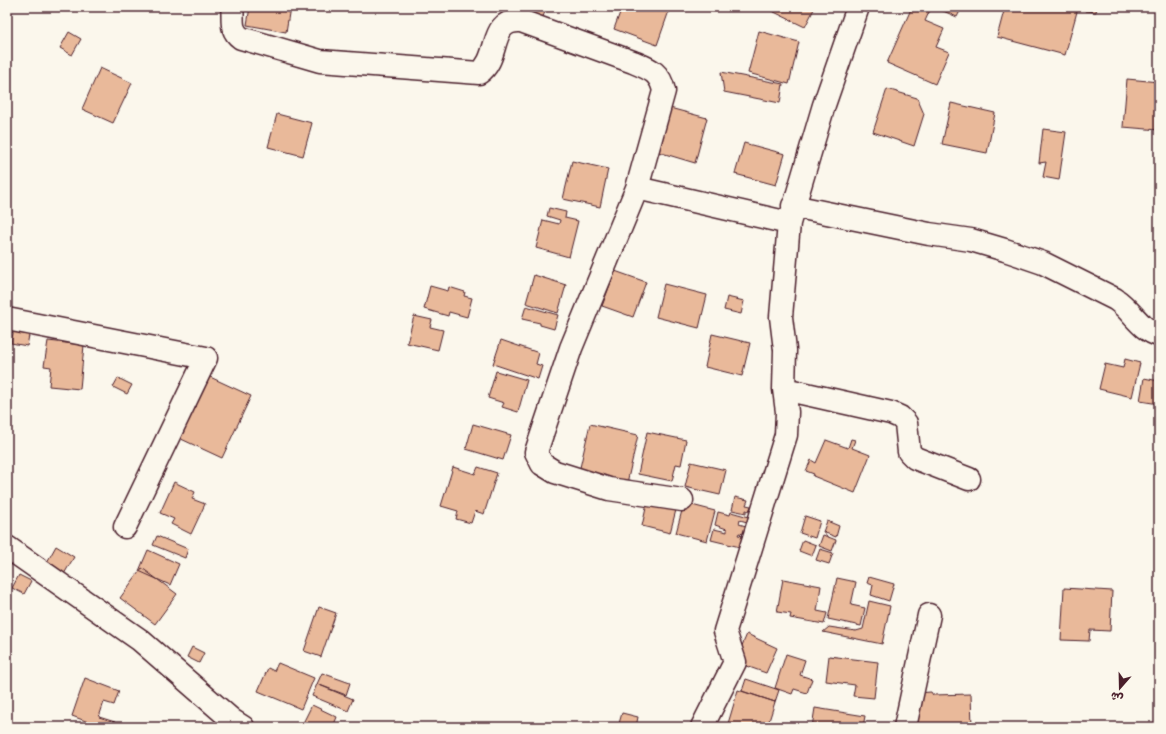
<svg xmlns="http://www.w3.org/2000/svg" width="1166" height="734" viewBox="0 0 1166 734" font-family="Caveat,'Playpen Sans Arabic',sans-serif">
<rect width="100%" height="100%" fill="#fbf7ec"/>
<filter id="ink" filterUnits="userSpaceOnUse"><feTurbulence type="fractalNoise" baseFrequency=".025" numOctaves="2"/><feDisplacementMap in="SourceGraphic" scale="8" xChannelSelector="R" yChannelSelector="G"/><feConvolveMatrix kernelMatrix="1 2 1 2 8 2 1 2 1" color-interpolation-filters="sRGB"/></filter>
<g filter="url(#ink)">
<path fill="#e9b99a" stroke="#4a1f2b" d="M250,7H290L286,32L247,25Z
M509,7H547L542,19Z
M622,7L670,8L657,45L614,29Z
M769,7H815L805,27L768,9Z
M912,7H923L930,10L925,21L944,29L936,47L949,52L935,84L887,63Z
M934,7H962L957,17Z
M1005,7L1078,8L1065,55L997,37Z
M1085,7H1097L1096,12L1085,11Z
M759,31L799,42L789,84L748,73Z
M69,32L81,39L72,55L60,48Z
M100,68L132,83L113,123L82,109Z
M721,72L783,84L780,103L724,92Z
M1127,79L1159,82V130L1123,127Z
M887,89L917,98L924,114L914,146L873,132Z
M951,103L995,113L987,153L942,144Z
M666,107L707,118L695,163L655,151Z
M277,114L312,123L303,156L268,147Z
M1043,129L1066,132L1059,180L1043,177L1046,162L1039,163Z
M744,143L785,154L776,185L735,174Z
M572,161L608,169L600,207L563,199Z
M549,208L566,212L565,218L578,221L569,257L536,248L543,220L559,224L560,220L547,216Z
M615,271L646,282L633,317L602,306Z
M534,275L566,285L558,313L526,303Z
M664,284L707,295L699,328L656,317Z
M430,286L448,291L449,287L465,292L464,296L472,298L467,317L449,312L448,316L424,309Z
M727,297L744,301L741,314L724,310Z
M526,306L558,315L554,329L540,325V323L522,319Z
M414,316L432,320L430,327L443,330L438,350L407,343Z
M14,328L30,330L27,346L11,343Z
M712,334L750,343L742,376L705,367Z
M501,340L539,353L536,364L542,366L538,379L493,364Z
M48,341L84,345L80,389L49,386L51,367L44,366Z
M1125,359L1140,363L1132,397L1099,389L1105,364L1123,368Z
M496,371L527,380L518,412L502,407L504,403L488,398Z
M208,376L251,396L222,458L179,438Z
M118,378L132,385L127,394L113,387Z
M1144,378L1159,381V404L1140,401Z
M473,424L511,435L503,460L466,449Z
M590,424L638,435L627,483L579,472Z
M647,432L686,440L681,465L676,464L672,481L638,474Z
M851,439L855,440L852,448L870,455L855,493L813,476L814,474L806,471L811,460L816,463L826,440L848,448Z
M691,462L726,470L720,495L685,487Z
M453,467L475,474L478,467L497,473L484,514L475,511L471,523L456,519L458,511L441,506Z
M174,482L195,492L192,499L205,504L191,534L171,524L174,519L160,513Z
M735,497L748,500L746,505L751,506L749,511L746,510V513L732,510Z
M648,499L677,506L670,533L642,526Z
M684,503L715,511L707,541L676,533Z
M718,512L730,515L731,512L749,517L747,522L740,520L739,524L746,526L744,534L739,533L738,535L743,536L740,547L711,540L714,529L727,532V529L715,525Z
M805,516L820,521L815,538L800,533Z
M827,521L839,526L836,537L823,532Z
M823,535L836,540L832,551L819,546Z
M157,536L188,549L185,558L153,545Z
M803,540L816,545L812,556L799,551Z
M56,546L74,557L64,574L46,564Z
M820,549L833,553L829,564L816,560Z
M148,550L179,564L170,585L139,571Z
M142,568L177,594L155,624L120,598Z
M19,575L31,581L24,594L12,588Z
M869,577L894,584L889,601L871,595L873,585L867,583Z
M837,578L856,582L851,605L865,608L861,626L828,619Z
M783,579L821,586L817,611L827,613L824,624L790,618L791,614L777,612Z
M1064,588L1112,591L1110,631L1090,630L1089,641L1061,640Z
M869,601L890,606L882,644L823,632L829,627L856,631L863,629Z
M319,607L336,613L321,657L304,651Z
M747,634L777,648L766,673L735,662Z
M192,647L204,653L199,663L187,657Z
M786,654L805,660L800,675L812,679L807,693L794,689L792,694L775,688Z
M829,656L878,662L874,698L853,696L855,685L826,681Z
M278,663L314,678L301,709L258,691L268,668L274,671Z
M322,673L350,683L346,695L317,684Z
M85,678L119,691L114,705L104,702L99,717L115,722L114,727H102L72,716Z
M746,679L779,690L775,702L742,691Z
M317,684L353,699L348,711L312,696Z
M738,690L775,702L768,724L761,722L760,727H727Z
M931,692L933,695L971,694L972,727H918L917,693Z
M312,705L337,717L333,727H301Z
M815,708L865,716L863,727H812Z
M622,713L638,717L636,727H618Z"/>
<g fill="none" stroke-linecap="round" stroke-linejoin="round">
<g stroke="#4a1f2b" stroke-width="25">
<path id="minor" d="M232,7C234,19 229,29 241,38L320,61L479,73C501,58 488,19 521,21L633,62C650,69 660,72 664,91L637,188L571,348L536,452L542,464L555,472L609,489L682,500
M637,188L789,223
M793,206L929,234L971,240L1005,250L1043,263L1115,299C1131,309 1141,331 1159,335
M7,319L206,358L125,527
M784,389L891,413L900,417L906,423L909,452L915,458L969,479
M7,547L140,640L232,720L243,727
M702,727L735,662L725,631L786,435L787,412L784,389L785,350L781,317L789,223L824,105L858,7
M905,727L929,615"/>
</g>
<use href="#minor" stroke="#fbf7ec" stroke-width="22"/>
</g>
</g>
<rect width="1166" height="734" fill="none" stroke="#fbf7ec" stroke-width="24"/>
<rect x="12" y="12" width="1142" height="710" fill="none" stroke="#4a1f2b" stroke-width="1.5" filter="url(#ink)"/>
<g transform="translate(1120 688) rotate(200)" stroke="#fbf7ec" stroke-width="3" paint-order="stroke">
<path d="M0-3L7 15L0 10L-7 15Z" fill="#4a1f2b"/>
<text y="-6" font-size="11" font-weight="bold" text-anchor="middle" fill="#4a1f2b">ش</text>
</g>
</svg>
